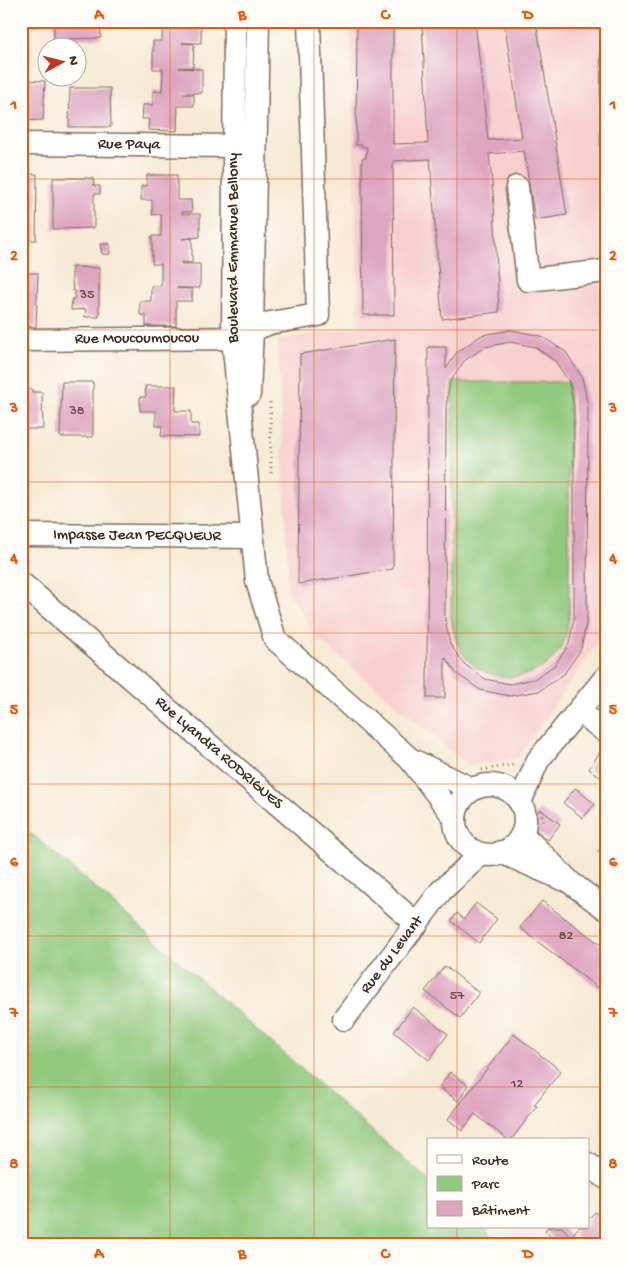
<svg xmlns="http://www.w3.org/2000/svg" width="627" height="1266" viewBox="0 0 627 1266" font-family="'Gochi Hand',sans-serif">
<rect width="100%" height="100%" fill="#fdfcf7"/>
<filter id="ink" filterUnits="userSpaceOnUse"><feTurbulence type="fractalNoise" baseFrequency=".02" numOctaves="2"/><feDisplacementMap in="SourceGraphic" scale="10" xChannelSelector="R" yChannelSelector="G"/><feConvolveMatrix kernelMatrix="1 2 1 2 8 2 1 2 1" color-interpolation-filters="sRGB"/></filter>
<filter id="wash" filterUnits="userSpaceOnUse"><feTurbulence type="fractalNoise" baseFrequency=".0096" numOctaves="4" result="noise"/><feDisplacementMap in="SourceGraphic" scale="20" xChannelSelector="R" yChannelSelector="G"/><feGaussianBlur stdDeviation="1.12" result="paint"/><feColorMatrix in="noise" values="0 0 0 0 0 0 0 0 0 0 0 0 0 0 0 0 0 1.4 0 .05"/><feComposite in="paint" operator="in"/></filter>
<g filter="url(#wash)">
<rect width="100%" height="100%" fill="#f6ead4"/>
<path fill="#f7d0ce" d="M350,21H606V630L518,758L469,766L316,637L289,593L278,340L359,327Z"/>
<path fill="#90c87c" stroke="#66794d" d="M452,382H569V619C567,626 567,635 564,641C549,679 496,689 468,660C456,648 454,633 451,618Z
M21,825L116,906L428,1180V1227H482L502,1245H21Z"/>
<g id="blocks">
<path fill="#dea5c1" fill-rule="evenodd" d="M21,21H38V26L21,27Z
M54,21H100L101,38L64,39V48H54Z
M162,21H201V43H182L194,44L193,67L179,68L202,69V93H183V94H194V106H178L177,131L148,130L149,119H142L143,105H153V91H162L163,69H153V41H162Z
M357,21H393V144L428,143L422,21H475L488,140L522,138L504,21H536L567,215L535,220L524,151L489,154L494,204L499,312L442,319L430,159L393,161L394,315H363L362,158H366L367,147H362V145H356Z
M601,21H606V149L600,150Z
M21,80L45,81L43,120L21,121Z
M70,88H110L111,127H69Z
M21,174H37L36,240H21Z
M147,175H177V200H191L192,212H182V214H200V237L182,239L192,238V263L181,262V264H200V288H177L192,289V301H176V326H146V315H140V301H151V286H161V264H152V236H161V214L152,215V200H141V186H147Z
M53,178H93L94,186H100V194H94V228L53,229Z
M100,244H110V254H102Z
M72,267L99,268V317H85L86,309L71,310L72,299H74L75,291H73L72,281Z
M21,273H38L36,327L21,326V316H26L21,315Z
M606,310V340H605L600,311Z
M511,330L541,336L566,352L582,377L588,407L587,619L581,649L564,674L539,691L510,696L480,690L456,673L445,657V698H427L428,347H446V369L457,352L482,335ZM510,342L535,347L555,361L569,382L574,407V619L569,644L555,665L534,679L510,684L485,679L464,664L450,644L445,619L446,406L450,382L464,361L485,347Z
M395,339L393,569L298,584L300,354Z
M62,382H93V437H60Z
M145,386H176L175,411H191V424H199V437L161,436L162,426H156V411H140V397H146Z
M32,389V392H42L43,429H21V390Z
M600,752L606,756V781L589,769Z
M575,788L595,804L583,818L563,803Z
M540,809L560,824L548,840L528,824Z
M606,843V859L597,852Z
M542,901L606,949V994L520,928Z
M476,903L497,919L479,943L451,921L457,913L464,919Z
M445,966L479,993L460,1018L425,991Z
M413,1007L448,1034L429,1060L394,1032Z
M514,1034L561,1071L534,1105L537,1106L511,1140H508L475,1114L462,1131L448,1119Z
M450,1072L468,1085L458,1101L439,1087Z
M595,1212L606,1224V1245H583L573,1234L579,1227H588V1219Z
M548,1227H562L578,1245H558L545,1230Z"/>
</g>
</g>
<g filter="url(#ink)">
<use href="#blocks" fill-opacity="0" stroke="#7c6d5e" stroke-width="1"/>
<g fill="none" stroke-linecap="round" stroke-linejoin="round">
<g stroke="#7c6d5e" stroke-width="25">
<g id="minor">
<path d="M235,21L233,339L257,581L275,639L410,759L455,818"/>
<path id="s1" d="M21,144L235,146"/>
<path d="M517,187L528,280L606,271"/>
<path d="M252,330L270,323L318,315L309,21"/>
<path id="s2" d="M21,340L248,338"/>
<path d="M249,394L252,330L258,21"/>
<path id="s3" d="M21,535L252,537"/>
<path id="s4" d="M21,583L417,924"/>
<path d="M579,711L606,732"/>
<path d="M414,761L472,789"/>
<circle cx="490" cy="820" r="35"/>
<path d="M520,802L538,760L606,677"/>
<path d="M522,834L571,883L606,909"/>
<path d="M501,852L562,879"/>
<path id="s5" d="M344,1019L441,891L481,854"/>
<path d="M588,1164L606,1178"/>
</g>
</g>
<path stroke="#7c6d5e" stroke-width="3" stroke-dasharray="1 4" stroke-linecap="butt" d="M270,402L271,473
M482,770L513,765
M541,810L544,824"/>
<use href="#minor" stroke="#fff" stroke-width="22"/>
</g>
</g>
<path fill="none" stroke="#e8590c" stroke-width="1" stroke-opacity="0.55" d="M170,21V1245M314,21V1245M457,21V1140M21,179H606M21,330H606M21,482H606M21,633H606M21,784H606M21,936H606M21,1087H606M457,1227V1245"/>
<g text-anchor="middle" dominant-baseline="central" stroke-width="4.5" stroke-linejoin="round" paint-order="stroke">
<g font-size="14" fill="#644947">
<text x="87" y="295">35</text>
<text x="77" y="411">38</text>
<text x="566" y="936">82</text>
<text x="457" y="996">57</text>
<text x="517" y="1084">12</text>
</g>
<g font-size="16" fill="#3b2a1e" stroke="#fdfcf7">
<text stroke="none"><textPath href="#s1" startOffset="108">Rue Paya</textPath></text>
<text transform="translate(234 248) rotate(-90)">Boulevard Emmanuel Bellony</text>
<text stroke="none"><textPath href="#s2" startOffset="116">Rue Moucoumoucou</textPath></text>
<text stroke="none"><textPath href="#s3" startOffset="116">Impasse Jean PECQUEUR</textPath></text>
<text stroke="none"><textPath href="#s4" startOffset="261">Rue Lyandra RODRIGUES</textPath></text>
<text stroke="none"><textPath href="#s5" startOffset="80">Rue du Levant</textPath></text>
</g>
</g>
<rect width="627" height="1266" fill="none" stroke="#fdfcf7" stroke-width="55"/>
<rect x="427" y="1138" width="162" height="90" fill="#fdfcf7" stroke="#afa8a0"/>
<rect x="437" y="1155" width="25" height="8" fill="#ffffff" stroke="#afa8a0"/>
<text x="472" y="1164" font-size="15" fill="#3b2a1e">Route</text>
<rect x="437" y="1176" width="25" height="15" fill="#90c87c" stroke="#afa8a0"/>
<text x="472" y="1188" font-size="15" fill="#3b2a1e">Parc</text>
<rect x="437" y="1201" width="25" height="15" fill="#dea5c1" stroke="#afa8a0"/>
<text x="472" y="1214" font-size="15" fill="#3b2a1e">Bâtiment</text>
<g transform="translate(62 62) rotate(83)"><circle r="24" fill="#fdfcf7" stroke="#afa8a0"/>
<path d="M0-4L9 19L0 12L-9 19Z" fill="#c8321e"/>
<text y="-8" font-size="14" font-weight="bold" text-anchor="middle" fill="#3b2a1e">N</text>
</g>
<rect x="28" y="28" width="572" height="1210" fill="none" stroke="#e8590c" stroke-width="2"/>
<g font-size="16" text-anchor="middle" font-weight="bold" fill="#e8590c">
<text x="99" y="19">A</text>
<text x="242" y="19">B</text>
<text x="385" y="19">C</text>
<text x="528" y="19">D</text>
<text x="14" y="109">1</text>
<text x="613" y="109">1</text>
<text x="14" y="260">2</text>
<text x="613" y="260">2</text>
<text x="14" y="412">3</text>
<text x="613" y="412">3</text>
<text x="14" y="563">4</text>
<text x="613" y="563">4</text>
<text x="14" y="714">5</text>
<text x="613" y="714">5</text>
<text x="14" y="866">6</text>
<text x="613" y="866">6</text>
<text x="14" y="1017">7</text>
<text x="613" y="1017">7</text>
<text x="14" y="1168">8</text>
<text x="613" y="1168">8</text>
<text x="99" y="1258">A</text>
<text x="242" y="1258">B</text>
<text x="385" y="1258">C</text>
<text x="528" y="1258">D</text>
</g>
</svg>
